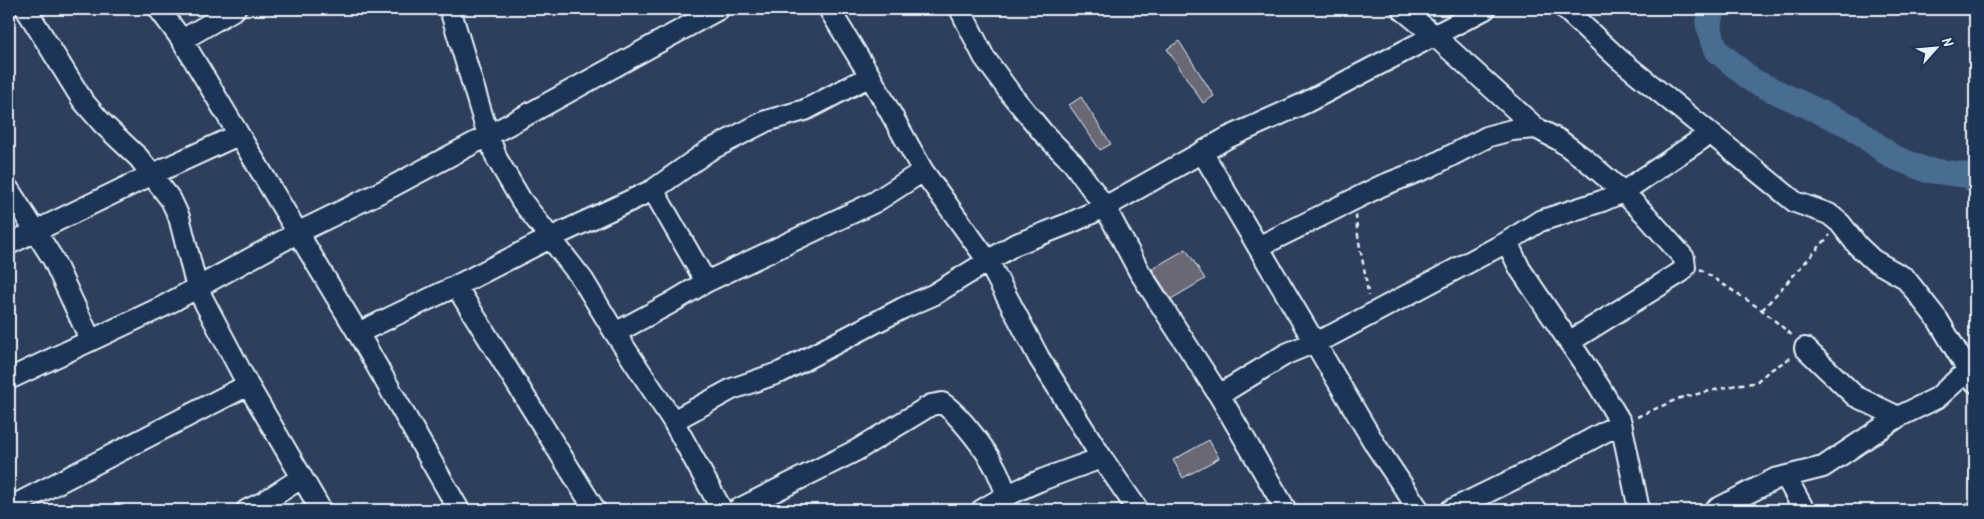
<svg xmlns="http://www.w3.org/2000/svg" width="1984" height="519" viewBox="0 0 1984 519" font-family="Kalam,sans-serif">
<rect width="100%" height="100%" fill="#2d3f5d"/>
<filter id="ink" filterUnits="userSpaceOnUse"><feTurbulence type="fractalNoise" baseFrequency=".02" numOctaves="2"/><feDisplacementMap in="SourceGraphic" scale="10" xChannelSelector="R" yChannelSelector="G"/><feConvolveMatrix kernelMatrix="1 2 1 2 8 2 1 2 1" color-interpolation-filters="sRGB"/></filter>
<g filter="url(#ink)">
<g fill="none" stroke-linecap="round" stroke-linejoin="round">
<path stroke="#496d91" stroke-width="25" d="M1714,9L1708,24L1716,50L1753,81L1853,127L1891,156L1926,170L1972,176L1975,181"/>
</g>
<path fill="#6b6875" stroke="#e8f1f8" d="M1179,41L1214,96L1203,103L1167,49Z
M1081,97L1111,144L1100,150L1069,105Z
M1186,249L1205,279L1171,299L1152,269Z
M1209,440L1219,458L1183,478L1173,460Z"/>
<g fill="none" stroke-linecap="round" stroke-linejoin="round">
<g stroke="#e8f1f8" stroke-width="24">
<path id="minor" d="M26,9L83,101L102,123L139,158L171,200L179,217L197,288L248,385L321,510
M159,9L182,40L358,333L459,510
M450,9L488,135L497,159L521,200L583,280L615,333L673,421L722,510
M829,9L870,76L923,171L988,261L1039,358L1102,458L1138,510
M960,9L984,57L1011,94L1044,134L1073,163L1105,207L1139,271L1219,395L1286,510
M1402,9L1435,36L1536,128
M1565,9L1619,59L1795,202L1829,214L1840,223L1858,246L1873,260L1905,278L1938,320L1975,382
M182,40L235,9
M1202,152L1376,446L1419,510
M9,190L53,259L90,339
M653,190L706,282
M1507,242L1520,269L1599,386L1621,423L1639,510
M9,244L151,175L238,135
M1258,247L1381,186L1427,168L1489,136L1512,130L1536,128L1559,140L1586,160L1623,192L1645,214L1684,258L1685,267L1681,272L1569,342
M456,286L595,510
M358,333L456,286L550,238L653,190L708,151L766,121L805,110L870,76
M615,333L669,304L706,282L875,202L923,171
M1805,348L1855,396L1898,417
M9,379L162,307L297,233L393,186L523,117L719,9
M1219,395L1286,354L1332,335L1507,242L1540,221L1602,201L1623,192L1709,134
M673,421L732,389L781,372L903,308L933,295L1014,245L1070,223L1105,207L1227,138L1305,103L1485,9
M1786,477L1804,510
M9,508L248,385
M247,510L264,502L301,478
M737,510L857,450L931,405L942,403C958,413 987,451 996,469C1000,477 1003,486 1007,494
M982,510C1020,486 1059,473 1102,458
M1451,510L1553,460L1621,423
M1715,510L1775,479L1823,467L1898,417L1937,398L1967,371"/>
</g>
<path stroke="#e8f1f8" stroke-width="2.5" stroke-dasharray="5 4" stroke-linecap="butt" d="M1356,215C1357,243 1366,269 1368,296
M1700,269L1762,310L1793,336
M1762,310L1830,235
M1637,417L1680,398L1741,384L1755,383L1769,371L1792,357"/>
<use href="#minor" stroke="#1d3557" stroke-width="20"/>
</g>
</g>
<rect width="1984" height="519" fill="none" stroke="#1d3557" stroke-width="30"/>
<rect x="15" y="15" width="1954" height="489" fill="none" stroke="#e8f1f8" stroke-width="2" filter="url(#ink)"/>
<g transform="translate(1936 48) rotate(63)" stroke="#1d3557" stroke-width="4" paint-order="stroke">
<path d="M0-4L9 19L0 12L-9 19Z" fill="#e8f1f8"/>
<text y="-8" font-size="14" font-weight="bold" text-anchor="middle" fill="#e8f1f8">N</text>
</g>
</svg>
